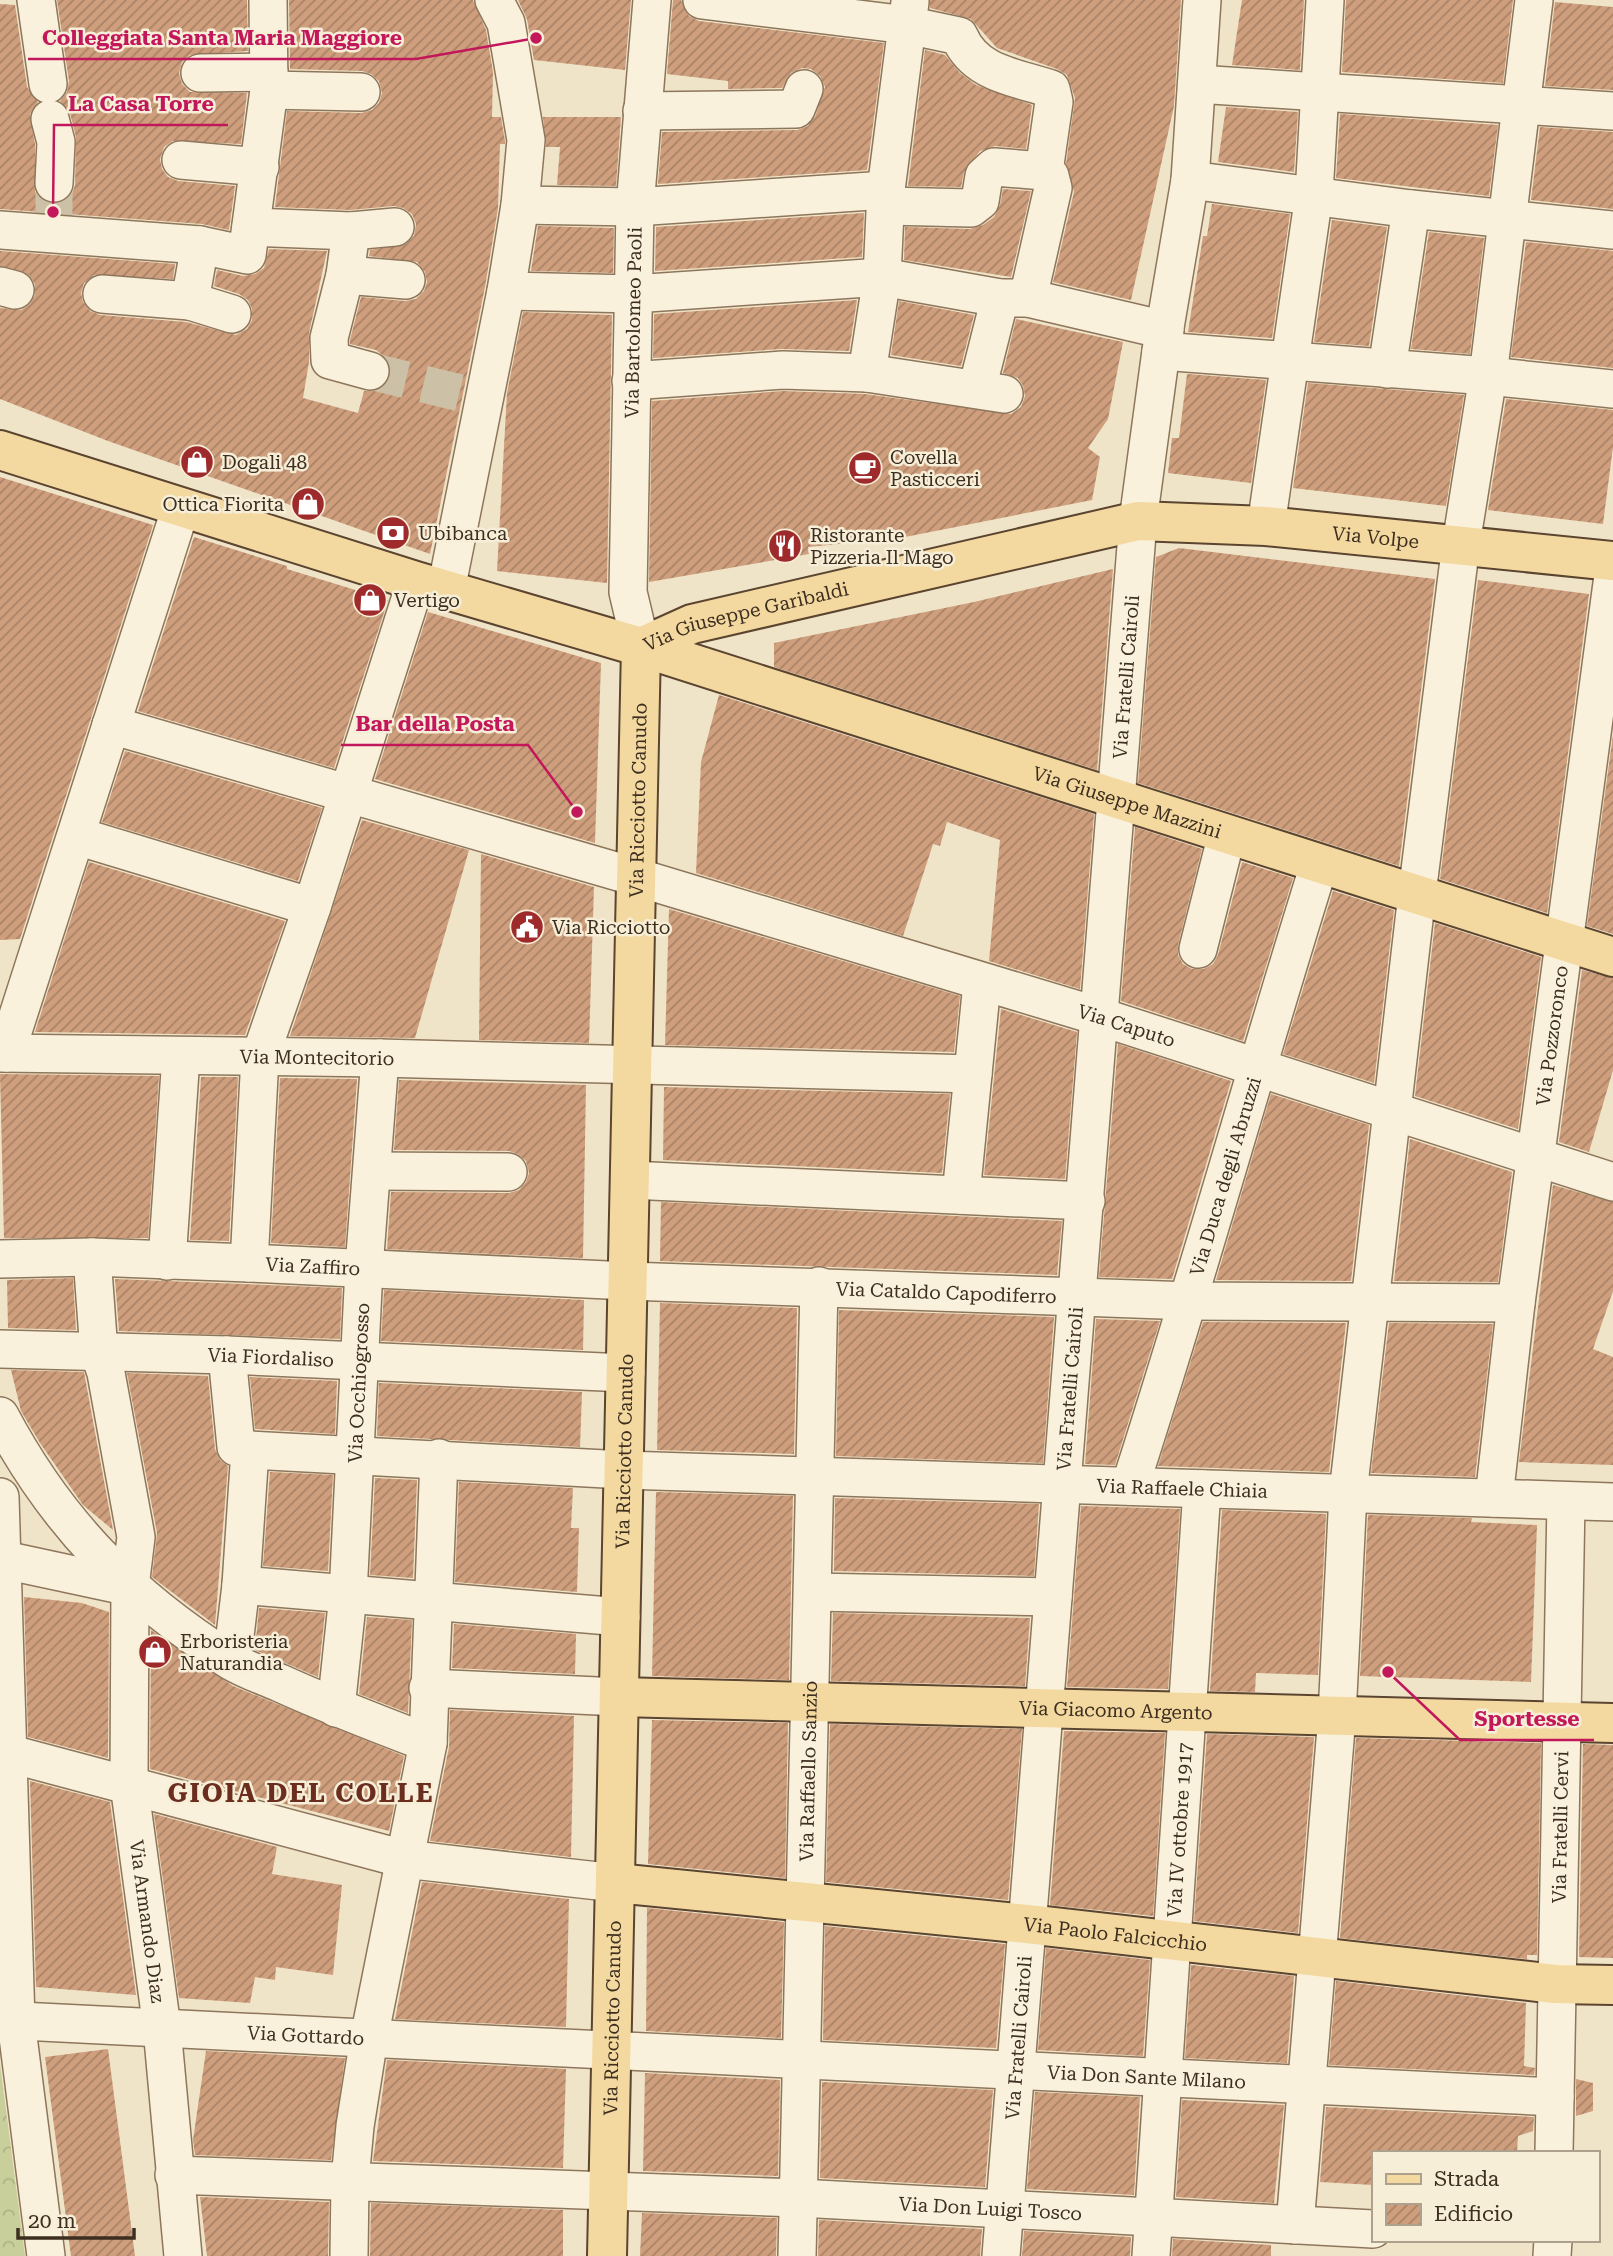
<svg xmlns="http://www.w3.org/2000/svg" width="1613" height="2256" viewBox="0 0 1613 2256" font-family="'Roboto Serif',serif">
<defs>
<pattern id="forest-crowns" width="20" height="18" patternUnits="userSpaceOnUse" patternTransform="scale(1.75)"><rect width="20" height="18" fill="#c9cf9b"/><path d="M2 6a3 3 0 1 1 6 0M12 15a3 3 0 1 1 6 0" fill="none" stroke="#aeb285"/></pattern>
<pattern id="building-hatch" width="6" height="6" patternUnits="userSpaceOnUse" patternTransform="scale(1.75)"><rect width="6" height="6" fill="#cf9f7d"/><path d="M-1 1l2-2M0 6l6-6M5 7l2-2" fill="none" stroke="#a98266"/></pattern>
</defs>
<rect width="100%" height="100%" fill="#f0e4c8"/>
<path fill="url(#forest-crowns)" d="M0,2064L25,2256H0Z"/>
<path fill="url(#building-hatch)" d="M57,0H247L248,51L190,55L182,62L179,73L182,84L190,92L247,93L241,144L173,141L164,147L160,159L162,169L168,177L178,181L235,186L229,230L202,224L0,209V4L15,5L27,87L38,102L30,114L35,144V192L43,201L54,204L64,201L72,194L75,185L76,137L70,113L60,101L67,92L69,81Z
M289,0H473L486,30L493,72L492,117H501L505,141V144H500L498,208L485,287L430,554L108,441L0,399V308L21,310L30,304L35,295V284L29,275L0,266V251L175,264L173,279L94,275L84,283L81,293L83,302L90,311L100,315L186,322L236,335L247,329L252,320V309L248,300L239,294L214,286L217,270L243,276L255,274L264,268L269,249L327,251L309,333V362L303,398L358,413L364,391H376L385,385L390,377V366L385,357L376,350L350,344V340L361,297L405,301L416,299L424,291L427,282L425,272L417,262L369,256L370,250L406,244L414,236L416,224L412,214L403,208L394,206L350,210L275,207L287,111L361,113L372,110L379,103L382,93L379,81L371,74L362,71L290,69Z
M518,0H631L625,70L534,60L527,19Z
M673,0H681L689,16L699,21L884,43L867,170L658,184L662,132L797,130L808,126L815,117L825,87L820,76L811,69L802,68L791,73L782,88L728,89V81L667,74Z
M930,0H1181L1174,106L1131,300L1053,282L1074,192L1066,164L1075,98L1067,75L1057,69L997,48L971,19L930,8Z
M1242,0H1304L1300,70L1232,65Z
M1346,0H1513L1503,83L1342,72Z
M1555,2L1613,7V90L1545,86Z
M925,50L945,55L960,73L976,85L1032,105L1026,149L995,146L980,151L964,172L961,187L908,186Z
M1226,107L1298,112L1294,172L1218,162Z
M1340,114L1498,125L1489,196L1336,178Z
M543,117H621L616,186L557,185L560,147H546Z
M1540,127L1613,132V209L1531,200Z
M1003,189L1031,191L1011,277L904,260L905,227L970,229L983,225L994,217L1000,205Z
M1212,204L1290,214L1272,338L1188,332L1203,236H1207Z
M864,213L862,257L655,271L656,227Z
M1332,220L1387,227L1369,346L1314,342Z
M538,226L614,228L613,273L531,271Z
M1429,232L1484,238L1470,354L1411,349Z
M1526,242L1613,251V368L1511,357Z
M857,300L849,351L781,349L653,358L654,314Z
M899,301L974,315L961,366L891,355Z
M523,312L612,315L607,583L497,571L507,393Z
M1016,319L1123,342L1108,419L1088,448L1100,457L1092,500L900,538L808,547L809,554L649,582L652,401L783,391L865,394L1011,414L1021,407L1025,396L1023,386L1018,378L1003,373Z
M1187,374L1266,380L1251,483L1168,473L1172,438H1179Z
M1308,383L1464,395L1446,506L1293,488Z
M1506,399L1613,410V447L1603,524L1488,510Z
M0,477L153,525L20,939L0,940Z
M194,537L287,566V569L388,600L334,768L138,711Z
M1179,548L1435,579L1399,866L1138,783L1156,557Z
M1113,569L1097,770L774,667V643L974,602Z
M1478,580L1589,594L1547,913L1440,879Z
M428,612L601,663L595,843L375,779Z
M719,695L1094,814L1080,989L989,961L1000,840L947,822L940,846L933,844L903,936L696,873L701,762Z
M1613,735V934L1587,926Z
M125,751L322,808L298,881L102,822Z
M362,820L469,850L415,1038L290,1036Z
M1135,827L1202,849L1178,945V955L1183,964L1192,969H1204L1213,964L1218,955L1242,862L1293,878L1243,1041L1121,1001Z
M481,854L594,887L589,1043L479,1040Z
M89,862L285,921L245,1035L35,1032Z
M1333,891L1394,910L1374,1083L1283,1054Z
M669,909L960,996L954,1052L665,1045Z
M1435,923L1541,957L1518,1129L1415,1096Z
M1582,970L1613,978V1070L1589,1152L1559,1142Z
M1001,1009L1077,1032L1065,1179L984,1175Z
M1118,1044L1231,1081L1172,1279L1099,1277Z
M0,1074L159,1076L148,1238H4Z
M201,1077H238L229,1241L190,1240Z
M280,1078L357,1079L345,1247L271,1243Z
M399,1080L586,1085L583,1258L387,1249L391,1192L509,1193L519,1190L526,1182L529,1173L526,1161L518,1154L509,1151L394,1150Z
M664,1087L950,1094L942,1173L663,1160Z
M1271,1094L1369,1125L1351,1281L1216,1280Z
M1410,1139L1512,1172L1498,1282L1394,1281Z
M1553,1185L1613,1202V1291L1593,1349L1613,1357V1465L1519,1462Z
M661,1202L1062,1221L1057,1275L660,1261Z
M73,1278L76,1330L8,1328L7,1280Z
M115,1279L342,1288L340,1339L119,1331Z
M384,1290L584,1300L583,1350L381,1341Z
M660,1303L797,1308L794,1454L657,1450Z
M839,1310L1054,1317L1043,1463L836,1456Z
M1096,1319L1160,1321L1115,1465L1085,1464Z
M1203,1322L1346,1323L1329,1472L1158,1466Z
M1389,1323L1493,1324L1475,1477L1371,1473Z
M11,1370L84,1372L113,1530L83,1505L40,1443L21,1411Z
M127,1373L208,1376L215,1449L220,1460L228,1466L215,1625L152,1577L157,1533Z
M250,1377L337,1381L335,1434L255,1429Z
M379,1383L582,1392L580,1447L377,1436Z
M270,1472L333,1475L328,1571L263,1566Z
M375,1478L417,1480L413,1578L370,1575Z
M459,1482L573,1488L571,1528H579L577,1592L455,1582Z
M656,1492L793,1496L789,1680L652,1676Z
M835,1498L1039,1504L1034,1576L834,1571Z
M1081,1506L1180,1509L1168,1689L1067,1687Z
M1222,1510L1326,1514L1318,1675L1256,1673L1255,1692L1210,1691Z
M1368,1515L1472,1518L1471,1522L1537,1525L1531,1682L1360,1676Z
M24,1597L82,1603L109,1612L108,1758L28,1737Z
M259,1608L325,1613L318,1677L255,1650Z
M833,1613L1030,1618L1025,1686L831,1681Z
M367,1617L412,1620L408,1713L359,1694Z
M454,1624L576,1634L575,1674L452,1668Z
M151,1630L233,1686L404,1756L389,1831L150,1769Z
M450,1710L574,1716L571,1857L430,1841L449,1747Z
M652,1720L788,1723L785,1878L648,1864Z
M830,1724L1022,1729L1008,1900L826,1882Z
M1064,1731L1165,1733L1153,1916L1050,1905Z
M1207,1734L1314,1737L1298,1933L1194,1921Z
M1356,1738L1541,1743L1537,1955H1527V1959L1340,1938Z
M1583,1744L1613,1745V1958L1579,1957Z
M30,1781L110,1802L136,1995L36,1987Z
M154,1814L277,1847L272,1874L342,1885L333,1975L276,1967L275,1980L255,1977L250,2003L179,1998Z
M422,1882L569,1899L566,2027L395,2019Z
M647,1908L784,1922L781,2038L646,2031Z
M825,1926L1005,1944L996,2048L823,2040Z
M1046,1948L1150,1960L1143,2056L1038,2050Z
M1191,1965L1294,1976L1287,2063L1185,2058Z
M1336,1981L1526,2003L1524,2066L1535,2068L1534,2075L1329,2065Z
M108,2049L135,2256H71L45,2057Z
M206,2051L345,2058L331,2160L195,2155L193,2140Z
M387,2060L566,2069L563,2168L373,2161Z
M645,2073L780,2080L778,2176L643,2171Z
M1576,2079L1593,2083V2111L1576,2116Z
M822,2082L993,2090L985,2187L820,2178Z
M1035,2092L1140,2097L1134,2195L1027,2189Z
M1182,2100L1284,2105L1274,2203L1176,2197Z
M1326,2107L1534,2117L1533,2131L1518,2136L1517,2153H1373V2185L1320,2182Z
M200,2197L329,2202L328,2256H207Z
M371,2203L563,2210V2256H370Z
M642,2213L777,2218L776,2256H640Z
M819,2220L982,2229L980,2256H818Z
M1024,2231L1131,2237L1130,2256H1022Z
M1173,2239L1271,2245V2256H1172Z"/>
<g fill="none" stroke-linecap="round" stroke-linejoin="round">
<path stroke="#ccc0a6" stroke-width="37" stroke-dasharray="37 18" stroke-linecap="butt" d="M54,183V234
M370,371L469,395"/>
<g stroke="#8d765c" stroke-width="40">
<g id="minor">
<path d="M36,0L48,84"/>
<path d="M702,0L907,25L959,36C975,74 1015,77 1051,89L1054,102L1044,171L994,167L984,176L980,201L971,208L886,206"/>
<path d="M200,73L269,72"/>
<path d="M1197,84L1613,111"/>
<path d="M269,90L361,92"/>
<path d="M642,111L796,109L804,89"/>
<path d="M50,119L56,142L54,183"/>
<path d="M181,160L260,167"/>
<path d="M1190,180L1411,209L1613,230"/>
<path d="M520,205L635,207L886,190"/>
<path d="M251,227L351,231L345,275L329,338L330,360L370,371"/>
<path d="M0,230L200,245L247,255L269,90L268,0"/>
<path d="M351,231L395,227"/>
<path d="M345,275L406,280"/>
<path d="M0,286L15,290"/>
<path d="M506,291L633,294L882,277L1000,298H1028L1165,330"/>
<path d="M102,294L190,301L200,245"/>
<path d="M1028,298L1053,188L1050,176L1044,171"/>
<path d="M190,301L232,314"/>
<path d="M1161,351L1488,376L1613,389"/>
<path d="M1387,369L1411,209"/>
<path d="M867,373L882,277L886,190L910,2"/>
<path d="M631,381L783,370L867,373L1004,394"/>
<path d="M977,389L1000,298"/>
<path d="M1266,526L1314,195L1325,0"/>
<path d="M446,590L506,291L520,205L526,140L506,23L494,0"/>
<path id="s1" d="M641,647L628,592L635,207L652,0"/>
<path id="s2" d="M111,725L636,877L1101,1017L1613,1182"/>
<path d="M77,836L312,907"/>
<path d="M1198,949L1227,834"/>
<path id="s3" d="M0,1053L380,1058L973,1074"/>
<path d="M6,1053L181,507"/>
<path d="M374,1171L508,1172"/>
<path d="M630,1180L1086,1201"/>
<path d="M961,1195L982,983"/>
<path id="s4" d="M92,1257L99,1352L106,1373L136,1537L130,1587L129,1784L162,2028L183,2256"/>
<path id="s5" d="M0,1259L92,1257L249,1263L628,1281L1190,1301L1516,1303"/>
<path d="M167,1261L181,1056"/>
<path d="M249,1263L260,1057L312,907L416,581"/>
<path id="s6" d="M0,1349L227,1355L626,1373"/>
<path d="M227,1355L236,1447L250,1450L241,1585L232,1661"/>
<path d="M0,1416C56,1522 129,1597 231,1661C246,1670 264,1676 280,1683C328,1705 378,1724 428,1743"/>
<path id="s7" d="M250,1450L624,1470L1613,1502"/>
<path id="s8" d="M1130,1486C1197,1280 1254,1072 1319,865"/>
<path d="M0,1497L16,2021L46,2256"/>
<path id="s9" d="M1494,1498L1516,1303L1613,576"/>
<path d="M0,1559L130,1587"/>
<path d="M241,1585L621,1617"/>
<path d="M813,1592L1053,1597"/>
<path d="M428,1688L619,1697"/>
<path id="s10" d="M336,1708L348,1595L364,1268L380,1058"/>
<path d="M0,1751L404,1859L616,1883"/>
<path id="s11" d="M0,2020L1555,2097"/>
<path id="s12" d="M1554,2153L1566,1501"/>
<path id="s13" d="M174,2175L799,2198L1373,2229"/>
<path d="M1295,2225L1337,1716L1348,1493L1417,894L1461,544L1488,376L1534,0"/>
<path d="M349,2256L350,2180L355,2126L369,2038L428,1743L439,1458"/>
<path id="s14" d="M797,2256L819,1286"/>
<path id="s15" d="M1001,2256L1138,521L1161,351L1190,180L1202,0"/>
<path id="s16" d="M1151,2256L1202,1489"/>
<path d="M1552,2256L1553,2240"/>
</g>
</g>
<g stroke="#5b4430" stroke-width="42">
<g id="major">
<path id="s17" d="M0,450L416,581L641,647L1613,957"/>
<path id="s18" d="M641,647L692,624L1138,521L1266,526L1613,561"/>
<path id="s19" d="M619,1697L1613,1723"/>
<path id="s20" d="M616,1883L1027,1924L1555,1984L1613,1985"/>
<path id="s21" d="M607,2256L641,647"/>
</g>
</g>
<use href="#minor" stroke="#faf1dc" stroke-width="37"/>
<use href="#major" stroke="#f3d9a0" stroke-width="38"/>
</g>
<defs>
<g id="shop-disc" transform="scale(1.75)"><circle r="9.5" fill="#9e2a2b" stroke="#f7eed8"/><path d="M-5-2.5h2.3a2.7 3.5 0 0 1 5.4 0H5L5.5 6h-11ZM-1.5-2.5h3a1.5 2.3 0 0 0-3 0Z" fill="#fff"/></g>
<g id="cafe-disc" transform="scale(1.75)"><circle r="9.5" fill="#9e2a2b" stroke="#f7eed8"/><path d="M-5.5-4.5H6V0H3Q3 3.5 0 3.5H-2.5Q-5.5 3.5-5.5 0ZM3-3.2v2h1.7v-2ZM-6 4.5H4V6H-6Z" fill="#fff"/></g>
<g id="bank-disc" transform="scale(1.75)"><circle r="9.5" fill="#9e2a2b" stroke="#f7eed8"/><path d="M-6-4H6V4H-6ZM0-2.3a2.3 2.3 0 1 0 0 4.6a2.3 2.3 0 1 0 0-4.6Z" fill="#fff"/></g>
<g id="restaurant-disc" transform="scale(1.75)"><circle r="9.5" fill="#9e2a2b" stroke="#f7eed8"/><path d="M-5-6h1v4h1v-4h1v4h1v-4h1v5L-1.5 .5V6h-2V.5L-5-1ZM5-6V6H3V1.5H1.5Q1.5-4 5-6Z" fill="#fff"/></g>
<g id="civic-disc" transform="scale(1.75)"><circle r="9.5" fill="#9e2a2b" stroke="#f7eed8"/><path d="M-.6-6.5H3V-4.5H.6V-3L4-1V1h2V6H-6V1h2V-1L-.6-3ZM-1.2 2.5V6h2.4V2.5Z" fill="#fff"/></g>
</defs>
<g fill-rule="evenodd">
<use href="#shop-disc" x="197" y="462"/>
<use href="#cafe-disc" x="865" y="468"/>
<use href="#shop-disc" x="308" y="504"/>
<use href="#bank-disc" x="393" y="533"/>
<use href="#restaurant-disc" x="785" y="546"/>
<use href="#shop-disc" x="370" y="600"/>
<use href="#civic-disc" x="527" y="927"/>
<use href="#shop-disc" x="155" y="1652"/>
</g>
<g text-anchor="middle" dominant-baseline="central" stroke-width="5" stroke-linejoin="round" paint-order="stroke">
<g font-size="19" fill="#3d2e20" stroke="#f7eed8">
<text stroke="none"><textPath href="#s1" startOffset="326">Via Bartolomeo Paoli</textPath></text>
<text stroke="none"><textPath href="#s18" startOffset="752">Via Volpe</textPath></text>
<text stroke="none"><textPath href="#s18" startOffset="110">Via Giuseppe Garibaldi</textPath></text>
<text stroke="none"><textPath href="#s15" startOffset="1584">Via Fratelli Cairoli</textPath></text>
<text stroke="none"><textPath href="#s21" startOffset="1456">Via Ricciotto Canudo</textPath></text>
<text stroke="none"><textPath href="#s17" startOffset="1181">Via Giuseppe Mazzini</textPath></text>
<text stroke="none"><textPath href="#s2" startOffset="1059">Via Caputo</textPath></text>
<text stroke="none"><textPath href="#s9" startOffset="466">Via Pozzoronco</textPath></text>
<text stroke="none"><textPath href="#s3" startOffset="317">Via Montecitorio</textPath></text>
<text stroke="none"><textPath href="#s8" startOffset="324">Via Duca degli Abruzzi</textPath></text>
<text stroke="none"><textPath href="#s5" startOffset="313">Via Zaffiro</textPath></text>
<text stroke="none"><textPath href="#s5" startOffset="947">Via Cataldo Capodiferro</textPath></text>
<text stroke="none"><textPath href="#s6" startOffset="271">Via Fiordaliso</textPath></text>
<text stroke="none"><textPath href="#s10" startOffset="326">Via Occhiogrosso</textPath></text>
<text stroke="none"><textPath href="#s15" startOffset="870">Via Fratelli Cairoli</textPath></text>
<text stroke="none"><textPath href="#s21" startOffset="805">Via Ricciotto Canudo</textPath></text>
<text stroke="none"><textPath href="#s7" startOffset="933">Via Raffaele Chiaia</textPath></text>
<text stroke="none"><textPath href="#s19" startOffset="497">Via Giacomo Argento</textPath></text>
<text stroke="none"><textPath href="#s14" startOffset="485">Via Raffaello Sanzio</textPath></text>
<text stroke="none"><textPath href="#s12" startOffset="326">Via Fratelli Cervi</textPath></text>
<text stroke="none"><textPath href="#s16" startOffset="427">Via IV ottobre 1917</textPath></text>
<text stroke="none"><textPath href="#s4" startOffset="670">Via Armando Diaz</textPath></text>
<text stroke="none"><textPath href="#s20" startOffset="502">Via Paolo Falcicchio</textPath></text>
<text stroke="none"><textPath href="#s21" startOffset="238">Via Ricciotto Canudo</textPath></text>
<text stroke="none"><textPath href="#s11" startOffset="306">Via Gottardo</textPath></text>
<text stroke="none"><textPath href="#s15" startOffset="219">Via Fratelli Cairoli</textPath></text>
<text stroke="none"><textPath href="#s11" startOffset="1148">Via Don Sante Milano</textPath></text>
<text stroke="none"><textPath href="#s13" startOffset="817">Via Don Luigi Tosco</textPath></text>
</g>
<g font-size="19" fill="#3d2e20" stroke="#f7eed8" text-anchor="start">
<text x="890" y="457">Covella<tspan x="890" dy="22">Pasticceri</tspan></text>
<text x="222" y="462">Dogali 48</text>
<text x="284" y="504" text-anchor="end">Ottica Fiorita</text>
<text x="418" y="533">Ubibanca</text>
<text x="810" y="535">Ristorante<tspan x="810" dy="22">Pizzeria Il Mago</tspan></text>
<text x="394" y="600">Vertigo</text>
<text x="552" y="927">Via Ricciotto</text>
<text x="180" y="1641">Erboristeria<tspan x="180" dy="22">Naturandia</tspan></text>
</g>
<g font-size="26" font-weight="bold" letter-spacing="2" fill="#6b2e1e" stroke="#f7eed8">
<text x="301" y="1793">GIOIA DEL COLLE</text>
</g>
</g>
<path fill="none" stroke="#c2185b" stroke-width="2.5" d="M536 38L416 59H28M53 212L54 125H228M577 812L528 745H341M1388 1672L1460 1740H1594"/>
<g fill="#c2185b" stroke="#f7eed8" stroke-width="2.5">
<circle cx="536" cy="38" r="7"/>
<circle cx="53" cy="212" r="7"/>
<circle cx="577" cy="812" r="7"/>
<circle cx="1388" cy="1672" r="7"/>
</g>
<g font-size="21" text-anchor="middle" font-weight="bold" fill="#c2185b" stroke="#f7eed8" stroke-width="5" stroke-linejoin="round" paint-order="stroke">
<text x="222" y="45">Colleggiata Santa Maria Maggiore</text>
<text x="141" y="111">La Casa Torre</text>
<text x="435" y="731">Bar della Posta</text>
<text x="1527" y="1726">Sportesse</text>
</g>
<rect x="1372" y="2151" width="228" height="91" fill="#f7eed8" stroke="#ada18e" stroke-width="2"/>
<rect x="1386" y="2174" width="35" height="10" fill="#f3d9a0" stroke="#ada18e" stroke-width="2"/>
<text x="1434" y="2186" font-size="21" fill="#3d2e20">Strada</text>
<rect x="1386" y="2204" width="35" height="21" fill="url(#building-hatch)" stroke="#ada18e" stroke-width="2"/>
<text x="1434" y="2221" font-size="21" fill="#3d2e20">Edificio</text>
<path d="M18 2228v10h116v-10" fill="none" stroke="#3d2e20" stroke-width="3.5"/>
<text x="28" y="2228" font-size="21" fill="#3d2e20" stroke="#f7eed8" stroke-width="5" paint-order="stroke">20 m</text>
</svg>
